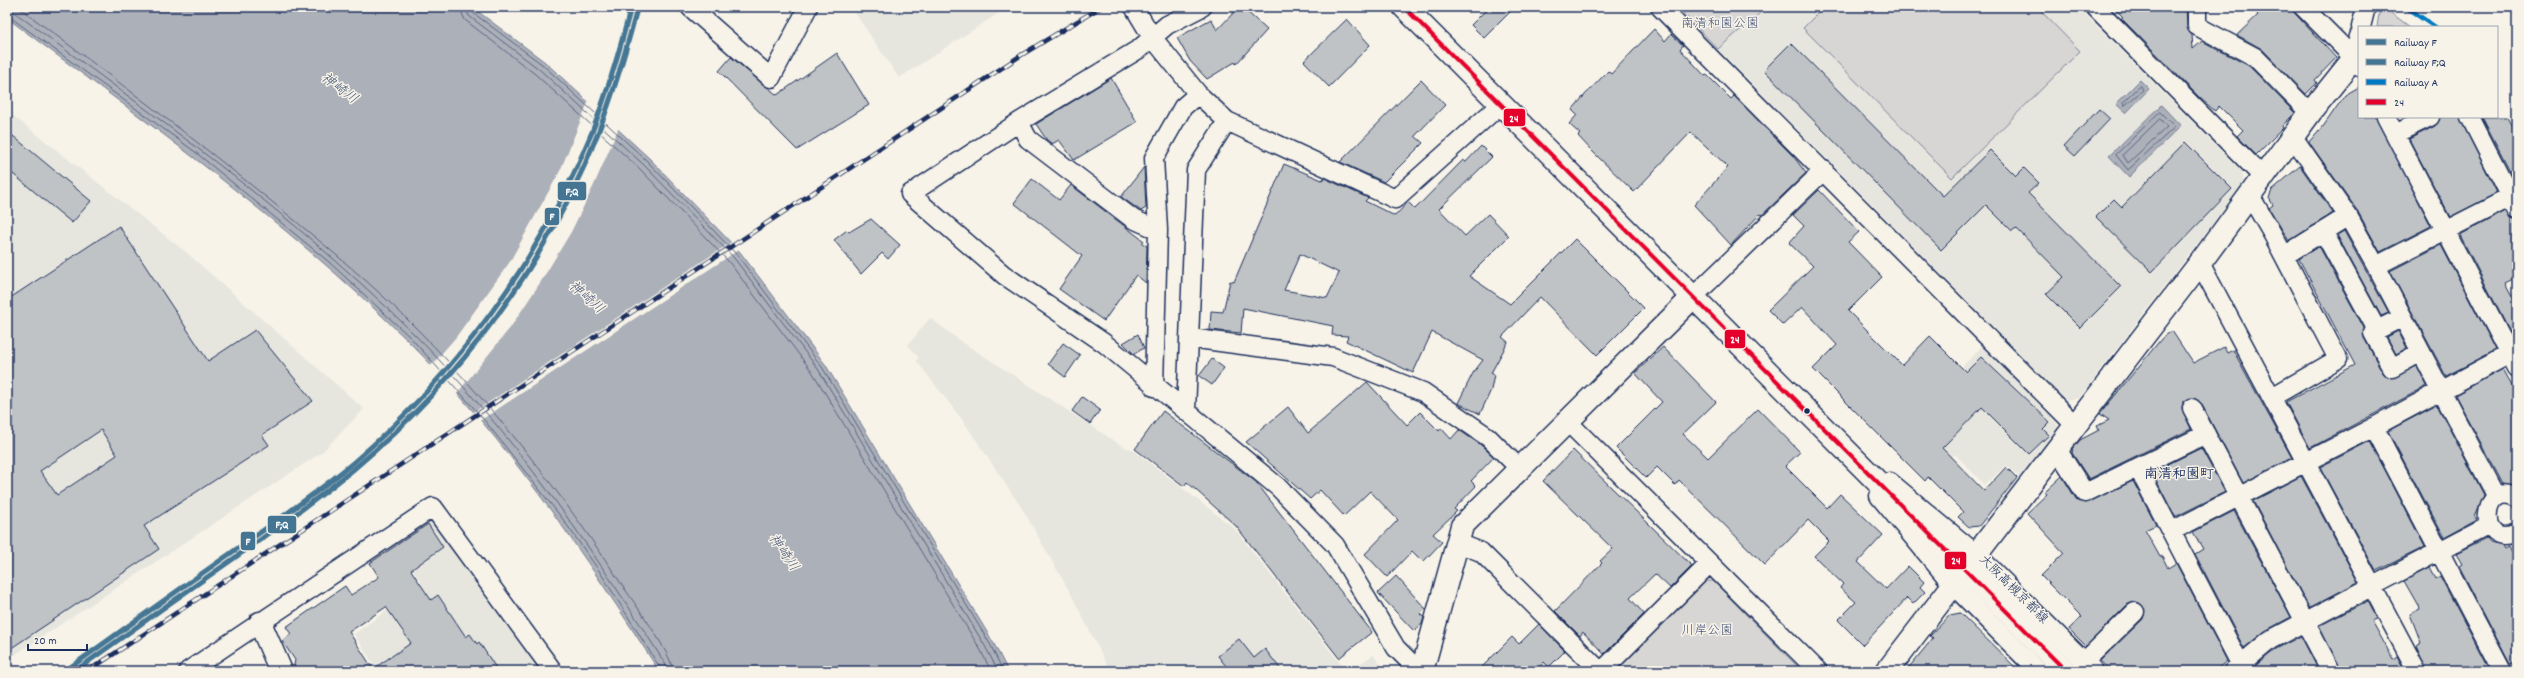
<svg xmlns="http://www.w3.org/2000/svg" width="2524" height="678" viewBox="0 0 2524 678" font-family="Dekko,'Klee One',sans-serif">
<rect width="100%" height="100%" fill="#f7f3e8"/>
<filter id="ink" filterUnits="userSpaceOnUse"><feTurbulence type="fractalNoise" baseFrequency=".025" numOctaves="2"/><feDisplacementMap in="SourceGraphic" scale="8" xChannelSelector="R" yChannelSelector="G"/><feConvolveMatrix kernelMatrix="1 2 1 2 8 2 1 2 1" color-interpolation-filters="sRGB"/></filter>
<g filter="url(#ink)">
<path fill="#e6e5de" d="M851,7H1008L899,78Z
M1767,7H2078L2242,172L2244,183L2079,398L2066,400L1718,49Z
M7,111L187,253L364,409L322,452L7,660Z
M930,318L959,340L1122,446L1133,450L1234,528L1346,671H1110L1071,594L1023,510L964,422L916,360L919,358L908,345Z
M1982,346L2056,422L2059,429L2019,477L2006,465L1985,485L1955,454L1949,459L1911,421Z
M432,519L543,671H378L354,634L423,585L396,543Z
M1373,655L1384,669L1389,671H1349Z"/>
<path fill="#d7d6d4" stroke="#798299" d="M1677,7H1767L1718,49Z
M1824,7H2037L2080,51L1952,178L1803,28Z
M2380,7H2383L2410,27H2377Z
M1701,581H1713L1802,671H1619L1618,664Z"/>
<path fill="#acb0b9" stroke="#727c95" d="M7,7H472L545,62L650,159L740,252L825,364L993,642L1008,671H659C585,555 506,438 407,340C285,220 144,120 7,18Z
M2140,80L2149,89L2126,113L2116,104Z
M2161,105L2181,126L2129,177L2109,156Z"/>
<path fill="#f7f3e8" d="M589,100L619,127L594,185L571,232L540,283L510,328L455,396L429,368L456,337L509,263L560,171Z
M733,241L740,249L478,422L471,414Z"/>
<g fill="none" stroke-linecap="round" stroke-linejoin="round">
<path stroke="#556382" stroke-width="1" d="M18,7C107,73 195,139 281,209C328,248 376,287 419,331C494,407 562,493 620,582C632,600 672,653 673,671
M459,7L465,20L535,74L640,169L729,262L813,373L980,649L991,671
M465,7L469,16L539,69L644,165L734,258L818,369L985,646L998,671
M470,7L472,12L543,65L647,161L737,255L822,367L990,644L1003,671
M7,10L14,12C151,113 293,213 414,334C512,432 592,548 666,665L667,671
M7,15L194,151L329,262L411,338L481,416L562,518L600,572L662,671
M2141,86L2143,90L2124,106L2123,103Z
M2160,112L2175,127L2128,170L2116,155Z
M2160,119L2167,127L2128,163L2123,155Z"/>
</g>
<path fill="#c0c3c5" stroke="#1b2f5e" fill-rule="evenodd" d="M1239,7H1242L1267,30L1236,64L1235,62L1207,79L1190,61L1177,38L1211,19L1217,30Z
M1489,7H1515L1484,38L1471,25Z
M2113,7H2186L2187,26L2192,35L2193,49L2202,41L2249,66L2295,113L2282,126L2283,128L2256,155L2237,136L2243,130L2219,106L2215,111L2200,98L2121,18L2123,17Z
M2250,7H2289L2336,58L2315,80L2317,83L2306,94L2262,49L2237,35L2258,15Z
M1347,19L1370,45L1329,87L1304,61Z
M1654,29L1665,41L1671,34L1683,45L1680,49L1705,76L1707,75L1731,99L1734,96L1793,156L1806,173L1762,215L1760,214L1731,245L1694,205L1728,167L1691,132L1634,192L1592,151L1578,136L1580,134L1569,124L1577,115L1572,110L1583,97L1608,71L1611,74Z
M1791,43L1943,196L1990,150L2016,176L2024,168L2039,183L2028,193L2121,287L2080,328L2046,294L2064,277L2016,228L2012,231L1986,205L1941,250L1764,70Z
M837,53L869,105L797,150L719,71L731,57L777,95Z
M1111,78L1137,122L1074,160L1059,140L1052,144L1046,139L1036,124Z
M1421,80L1445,105L1415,136L1423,143L1384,182L1340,162Z
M2359,87V117H2376L2431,226L2380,252L2357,210L2309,142L2319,130L2320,131L2345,95Z
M2099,109L2110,119L2075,156L2064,146Z
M2440,117H2460L2497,193L2450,217L2409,139L2435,126Z
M2482,117H2508L2517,136V184Z
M7,131L91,201L72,223L7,169Z
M2185,142L2232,189L2152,272L2096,217L2114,199L2122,207Z
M1481,146L1492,157L1439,209L1465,236L1488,214L1509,236L1469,276L1510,304L1575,239L1644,308L1597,355L1540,297L1502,337L1508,342L1491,373L1494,375L1491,390L1480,414L1458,403L1473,373L1483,360L1432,332L1413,373L1346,341L1348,336L1332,335L1333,326L1243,308L1241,333L1210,330L1211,311L1223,312L1230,281L1234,282L1284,164L1322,180L1324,178L1368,198L1365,201L1395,216L1408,202L1415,209L1463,160L1466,162ZM1300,254L1339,273L1327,298L1284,290Z
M2300,166L2333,213L2289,241L2269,208L2273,205L2269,198L2272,190Z
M1144,167L1146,208L1141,211L1121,197Z
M1032,179L1059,200L1071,185L1144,241L1142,243L1147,246L1146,283L1136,275L1104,321L1059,289L1082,256L1014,203Z
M1819,190L1859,232L1848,242L1882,277L1848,311L1902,365L1930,336L1966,372L1981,357L2050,422L2043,429L2049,435L2029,454L1982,407L1942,448L1984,491L2006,467L2017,478L1979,526L1969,527L1958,517L1963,512L1928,477L1925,481L1813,369L1837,345L1802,307L1783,325L1768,310L1813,266L1789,243L1804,226L1793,215Z
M2506,211L2511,218L2517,219V277L2505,283L2517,305V340H2514L2460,235Z
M871,219L900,245L888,259L882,253L861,274L834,240L847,230L849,232Z
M119,226L208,361L255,330L313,401L262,435L269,445L144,526L159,549L7,651V300ZM101,430L117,455L57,495L40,471Z
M2344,231L2389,313L2381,316L2337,235Z
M2441,245L2496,350L2446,376L2390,271Z
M2319,246L2364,328V338L2383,373L2392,378L2417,366L2427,386L2310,448L2286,402L2355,365L2299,259Z
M2172,331L2193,363L2224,347L2227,353L2233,350L2292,458L2243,483L2201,403L2192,398L2183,402L2182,408L2191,429L2089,479L2072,453L2073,449L2080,440L2099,430L2097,426L2109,420L2100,414L2162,338Z
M2398,331L2407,348L2396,354L2387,337Z
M1138,334L1144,348L1134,354L1123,343Z
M1063,343L1080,355L1065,377L1048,364Z
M1663,347L1716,402L1683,434L1708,458L1758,409L1800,452L1785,466L1827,508L1840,494L1883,535L1858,562L1886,589L1908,566L1924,582L1920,587L1925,592L1913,604L1907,598L1863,645L1838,620L1856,602L1840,588L1843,584L1814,556L1829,541L1808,520L1765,565L1679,480L1675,485L1657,467L1646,478L1616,448L1662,402L1635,373Z
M1212,359L1224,368L1212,385L1199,376Z
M2503,369L2517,394V484L2513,486L2503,484L2455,395Z
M1367,382L1407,425L1420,412L1439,431L1441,428L1451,439L1459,430L1481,445L1494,457L1471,481L1476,486L1454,509L1457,511L1433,534L1442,542L1423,562L1412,551L1387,577L1365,554L1398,520L1370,491L1344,516L1320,490L1310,499L1246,442L1288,407L1308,433Z
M1082,397L1100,410L1090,424L1072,411Z
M2437,405L2484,495L2475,516L2477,519L2444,537L2388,431Z
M1163,411L1256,482L1372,632L1339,658L1236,526L1187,482L1184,486L1135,449Z
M2370,441L2425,547L2376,571L2320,467Z
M2201,448L2225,492L2177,516L2174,515L2152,472Z
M1573,450L1692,566L1670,588L1655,574L1630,598L1644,614L1604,654L1583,632L1580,636L1555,611L1602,563L1600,561L1613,549L1543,481Z
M2062,476L2076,499L2084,503L2133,481L2156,525L2145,530L2160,557L2162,556L2168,568L2176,563L2227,661L2214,671H2111L2100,661L2143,619L2145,609L2137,602L2128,604L2086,646L2069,629L2082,617L2041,576L2064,553L2027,513L2047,494L2045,492Z
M2301,476L2358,582L2309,608L2253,501Z
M2234,511L2291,617L2265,631L2244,648L2195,554L2203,549L2193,532Z
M428,524L443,547L411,570L431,600L438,595L466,637L470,634L477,644L479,642L498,671H298L294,665L295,660L282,641L291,634L286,627L345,586L351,595L379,577L370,563ZM386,607L411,643L373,669L349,632Z
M2486,539L2489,543L2503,546L2505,549L2509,547L2517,563V661L2510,664L2459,566L2462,564L2456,554Z
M2429,568L2435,579L2440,576L2490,671H2427L2416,646L2421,643L2410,614L2420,609L2404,581Z
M1396,576L1426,609L1421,614L1424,617L1422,624L1414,631L1378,593Z
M2368,601L2377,619L2372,621L2393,659L2397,656L2405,671H2341L2319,626Z
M1960,613L2019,671H1906L1933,638L1930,636L1950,615Z
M1539,624L1565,651L1549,667L1544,662L1536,671H1478L1512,637L1519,644Z
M2301,636L2319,671H2254V667L2276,649Z
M1239,639L1254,658L1265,649L1282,671H1230L1218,656Z"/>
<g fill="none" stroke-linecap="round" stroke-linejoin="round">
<g stroke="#1b2f5e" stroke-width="21">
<path id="street" d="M690,7L771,78L808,7
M1134,7L1152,37L1198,94L1227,121L1395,199L1501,104
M1202,7L1167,25L1139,49L1019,122L910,194L1004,275L1104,343L1278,487L1335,545L1396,648L1419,671
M1660,7L2075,425
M2095,7L2264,178
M2197,7V26L2255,57L2310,113
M2303,7L2354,58L2359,67
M2361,27L2366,7
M2354,58L2359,36
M2386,117L2517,368
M2470,117L2517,209
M1019,122L1028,139L1133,219L1158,230
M2395,134L2430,117
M2293,137L2348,216L2376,266L2497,497
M2251,197L2273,235L2338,359L2272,397
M2323,231L2377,330L2403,317
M2284,256L2348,216
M2200,263L2417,671
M2376,266L2517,194
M1694,296L1824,170
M2377,330L2373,333L2392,368L2421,352
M1190,338L1333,357L1423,392L1488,437L1520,469
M1154,387L1158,230L1154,158L1183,107L1198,94
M2192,408L2331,671
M1186,411L1196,170L1227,121
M1568,422L1818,671
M2374,427L2502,671
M2057,449L2085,493L2206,434
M2138,468L2244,671
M1890,482L1976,554L2094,671
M1879,496L1953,585L2038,671
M2517,498C2481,478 2475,551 2517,533
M2172,531L2374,427L2517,350
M1458,543L1481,552L1600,671
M2084,662L2135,612
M188,671L433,507L553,671
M1602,671L1709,564
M2233,671L2270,640L2489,525"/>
</g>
<g stroke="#1b2f5e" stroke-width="25">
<path id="secondary" d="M260,623L281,671
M1422,671L1462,526L1694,296
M1887,671L2200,263L2310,113L2354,58"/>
</g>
<g stroke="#1b2f5e" stroke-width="25">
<path id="primary" d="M1404,7L2066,671"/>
</g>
<use href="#street" stroke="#f7f3e8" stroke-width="18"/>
<use href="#secondary" stroke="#f7f3e8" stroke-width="22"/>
<use href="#primary" stroke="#f7f3e8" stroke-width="22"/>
<g stroke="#1b2f5e" stroke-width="4.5">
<path id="rail" d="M88,671L1023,54L1101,7"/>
</g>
<use href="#rail" stroke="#f7f3e8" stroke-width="3" stroke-dasharray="9" stroke-linecap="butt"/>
<g stroke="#f7f3e8" stroke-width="7">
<path id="bus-1" d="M1404,7L2066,671"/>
</g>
<use href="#bus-1" stroke="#e4002b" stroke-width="4"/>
<g stroke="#f7f3e8" stroke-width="8">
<path id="rail-1" d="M65,671C120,632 175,592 231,553C272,524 315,495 354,462C457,373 541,258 592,132C608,91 620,49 631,7"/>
</g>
<g stroke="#f7f3e8" stroke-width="8">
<path id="rail-2" d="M75,671C128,633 180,596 233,559C274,530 316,501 355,468C460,380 548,261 598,133C614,92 626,51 637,9"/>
</g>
<g stroke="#f7f3e8" stroke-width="8">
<path id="rail-3" d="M2406,7L2435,27"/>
</g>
<use href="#rail-1" stroke="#447694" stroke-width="5"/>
<use href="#rail-2" stroke="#447694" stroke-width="5"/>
<use href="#rail-3" stroke="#007ac2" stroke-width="5"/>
</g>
</g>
<circle fill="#1b2f5e" stroke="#f7f3e8" stroke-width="1.5" cx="1807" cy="411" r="3.5"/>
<g text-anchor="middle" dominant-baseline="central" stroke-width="3" stroke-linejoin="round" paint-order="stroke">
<g font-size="13" fill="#415076" stroke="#f7f3e8">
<text x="1720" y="24">南清和園公園</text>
<text x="1707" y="631">川岸公園</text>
</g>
<g font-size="13" fill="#1b2f5e" stroke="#f7f3e8">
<text transform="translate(2013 590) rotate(45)">大阪高槻京都線</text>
</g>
<g font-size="14" font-style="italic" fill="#465679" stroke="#f7f3e8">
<text transform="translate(339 89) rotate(37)">神崎川</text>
<text transform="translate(586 298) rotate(41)">神崎川</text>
<text transform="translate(783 553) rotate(55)">神崎川</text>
</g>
<g font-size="14" font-weight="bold" fill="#1b2f5e" stroke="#f7f3e8">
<text x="2179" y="475">南清和園町</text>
</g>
</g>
<g stroke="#f7f3e8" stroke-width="1.5">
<rect x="1503" y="108" width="23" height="19" rx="4" fill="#e4002b"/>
<rect x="557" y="181" width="30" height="20" rx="4" fill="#447694"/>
<rect x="544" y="207" width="16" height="19" rx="4" fill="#447694"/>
<rect x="1724" y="329" width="22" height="20" rx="4" fill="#e4002b"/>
<rect x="267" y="515" width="30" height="19" rx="4" fill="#447694"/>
<rect x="240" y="531" width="16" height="20" rx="4" fill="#447694"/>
<rect x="1944" y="551" width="23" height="19" rx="4" fill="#e4002b"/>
</g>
<g font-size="11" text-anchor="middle" font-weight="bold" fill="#fff">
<text x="1514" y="122">24</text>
<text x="572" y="195">F;Q</text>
<text x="552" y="220">F</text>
<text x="1735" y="343">24</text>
<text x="282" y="528">F;Q</text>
<text x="248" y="545">F</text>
<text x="1956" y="564">24</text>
</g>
<rect width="2524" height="678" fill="none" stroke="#f7f3e8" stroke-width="24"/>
<rect x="12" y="12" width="2500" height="654" fill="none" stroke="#1b2f5e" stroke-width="1.5" filter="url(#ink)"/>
<rect x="2358" y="26" width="140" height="92" fill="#f7f3e8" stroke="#9fa5b1"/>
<rect x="2366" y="39" width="20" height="6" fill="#447694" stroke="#9fa5b1"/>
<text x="2394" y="46" font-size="12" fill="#1b2f5e">Railway F</text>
<rect x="2366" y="59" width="20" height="6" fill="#447694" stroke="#9fa5b1"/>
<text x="2394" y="66" font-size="12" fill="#1b2f5e">Railway F;Q</text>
<rect x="2366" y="79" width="20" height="6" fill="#007ac2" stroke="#9fa5b1"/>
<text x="2394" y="86" font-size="12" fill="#1b2f5e">Railway A</text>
<rect x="2366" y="99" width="20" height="6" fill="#e4002b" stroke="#9fa5b1"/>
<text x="2394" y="106" font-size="12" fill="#1b2f5e">24</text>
<path d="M28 644v6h59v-6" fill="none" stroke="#1b2f5e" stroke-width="2"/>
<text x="34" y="644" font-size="12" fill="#1b2f5e" stroke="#f7f3e8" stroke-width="3" paint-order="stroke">20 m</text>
</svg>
